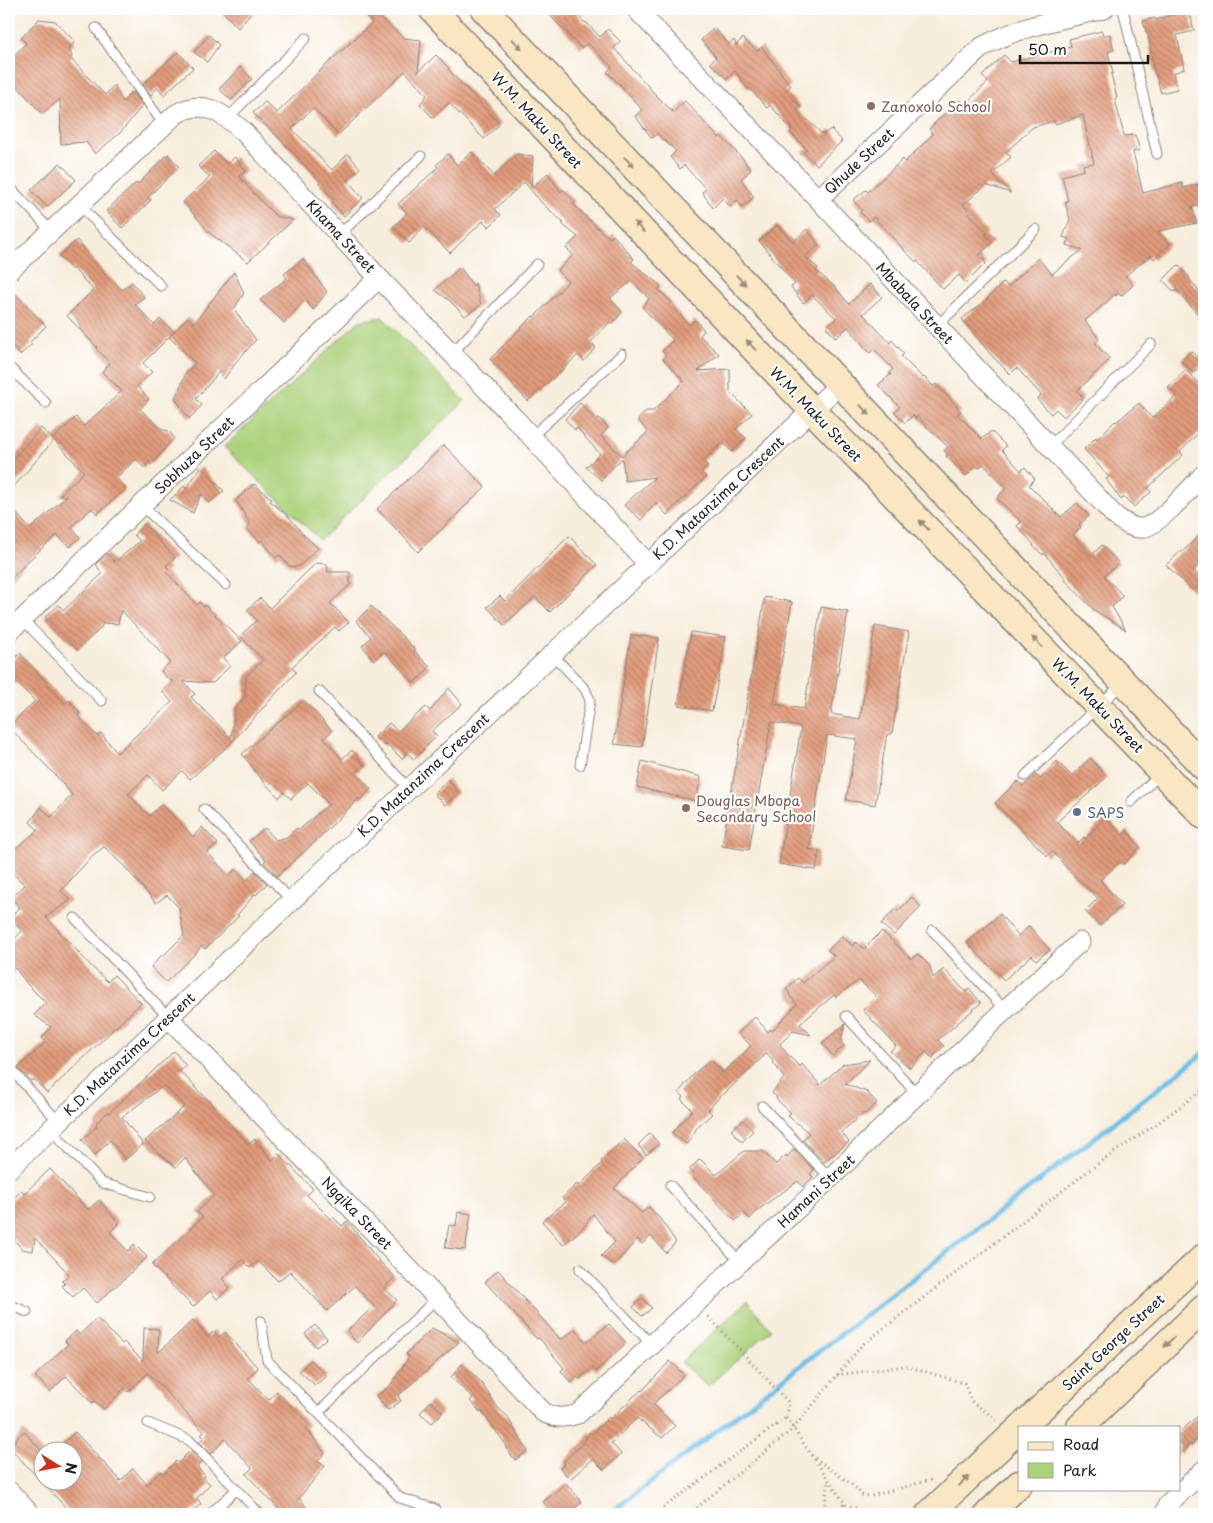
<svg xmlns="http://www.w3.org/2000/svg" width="1213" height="1523" viewBox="0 0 1213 1523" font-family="'Playpen Sans',sans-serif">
<defs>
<pattern id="building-back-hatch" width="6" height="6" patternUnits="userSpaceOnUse" patternTransform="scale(1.25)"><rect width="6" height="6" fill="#e19b7b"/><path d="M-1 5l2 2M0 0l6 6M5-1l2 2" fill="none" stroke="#b67e64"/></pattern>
</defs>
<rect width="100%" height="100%" fill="#fff"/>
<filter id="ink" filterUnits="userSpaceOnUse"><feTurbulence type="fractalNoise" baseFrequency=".02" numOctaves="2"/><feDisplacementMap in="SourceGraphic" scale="10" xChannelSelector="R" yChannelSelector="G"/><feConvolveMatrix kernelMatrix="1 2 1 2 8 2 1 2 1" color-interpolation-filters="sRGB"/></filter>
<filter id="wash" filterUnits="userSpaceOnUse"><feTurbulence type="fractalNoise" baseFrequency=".0096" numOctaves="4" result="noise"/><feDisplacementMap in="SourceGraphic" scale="20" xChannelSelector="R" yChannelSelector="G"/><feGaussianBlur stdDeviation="1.12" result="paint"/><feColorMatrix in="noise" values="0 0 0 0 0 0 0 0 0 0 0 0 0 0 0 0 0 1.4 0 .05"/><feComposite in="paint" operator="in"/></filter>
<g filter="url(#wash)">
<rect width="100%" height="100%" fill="#f7eddc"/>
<path fill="#acd27c" stroke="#64774c" d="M382,317L465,401L320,540L224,447L359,321Z
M747,1301L771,1330L708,1386L681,1362Z"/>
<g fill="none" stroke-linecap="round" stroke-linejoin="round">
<path stroke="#6dbfe9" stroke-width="5" d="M609,1514L1204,1053"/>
</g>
<g id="blocks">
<path fill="url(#building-back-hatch)" d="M220,9H254L238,28Z
M359,9H390L381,18L404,38L421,40L418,72L436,55L449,68L448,69L500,124L484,139L449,103L433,118L420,104L426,97V96L427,95L405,71L338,135L313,108L292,129L332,170L348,154L360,168L347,180L363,198L344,216L332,202L334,200L319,183L320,182L290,149L253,113L265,102L277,113L326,65L372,23Z
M544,9H572L585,23L586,22L600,37L608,29L620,41L614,48L655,94L673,112L685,101L719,138L721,136L743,159L751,170L741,179L754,197L742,207L737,200L730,207L723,198L713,208L702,192L706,189L684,165L680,169L670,157L676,151L657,134L652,138L635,116L642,110L620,84V85L607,72L612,67L588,43L581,48Z
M1187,11L1190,18L1191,17L1194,31L1177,35L1184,69L1173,73L1177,89L1161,93L1155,72H1154L1148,34H1147L1143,21L1155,18L1156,20L1179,12Z
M39,19L55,21L75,42L69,48L72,57L70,58L105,95L114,85L123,102L131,92L132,94L134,92L143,105L120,133L95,154L86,142L61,144L60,99L42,114L9,77V61L26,43L21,38Z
M714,28L729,44L734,40L736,45L743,38L757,51L762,47L791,86L785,91L801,107L797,110L822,134H824L831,129L842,141L817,165L803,152L807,149L790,132L792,130L770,105L767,108L750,88L748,89L735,71L727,79L710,63L716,57L701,40Z
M1102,31L1103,36L1110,34L1114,50L1108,52L1113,73L1111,74L1117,98L1115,99L1124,136L1135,135L1140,150L1133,152L1143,193L1182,183L1183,188L1204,183V204L1192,207L1197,223L1158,231L1170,244L1154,259L1151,255L1125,276L1133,285L1121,296L1118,293L1116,296L1115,294L1085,321L1099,339L1095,343L1110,359L1077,391L1084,398L1064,417L1056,409L1051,414L1037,399L1041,395L1017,368L1010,374L992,356L962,319L985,301L1004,282L1008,287L1038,258L1052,274L1082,250L1067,245L1069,239L1063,237L1070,219L1065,202L1068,201L1062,176L1084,170L1083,165L1094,163L1083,115L1055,124L1054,121L1033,127L1006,152L1011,157L992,174L1011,193L986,185L963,205L969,211L968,212L988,233L985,235L993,242L979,255L986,263L966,283L959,275L943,289L917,261L916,262L902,248L874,217L869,221L860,212L862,210L853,200L866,190L868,192L903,159L905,162L933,134L929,129L940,118L960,100L964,105L988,82L982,76L1004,55L1011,62L1071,47L1069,39Z
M209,35L219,45L207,62L194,52Z
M178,52L193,68L164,95L158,87L151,95L143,84Z
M240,67L252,79L231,100L219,89Z
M214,151L227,164L235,157L246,171L239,176L257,197L276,216L293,220L248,262L211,234L183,202L210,177L198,166Z
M472,152L494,176L517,154L533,156L531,188L548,173L561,192L563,189L575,202L573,204L600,230L610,238L613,235L634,259L631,262L661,286L658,289L672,303L671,304L689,325L695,320L704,330L700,336L719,354L698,371L730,369V392L752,414L736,429L746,438L732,452L723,442L703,461L708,466L701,472L706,477L674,507L667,515L656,503L641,520L624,505L655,477L625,481L622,458L601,480L586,467L600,454L577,428L575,430L565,419L580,403L596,420L599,418L608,428L601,436L622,456L648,432L638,420L646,411H653L684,381L663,359L666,356L662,351L673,340L642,307L649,299L632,281L610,298L622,312L612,324L610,322L591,342L596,348L584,361L578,355L528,401L513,386L514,385L490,359L533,316L534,317L568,282L557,271L573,255L566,248L578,237L562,224L564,223L542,203L524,182L495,209L501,215L489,227L483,221L450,253L424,227L409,243L393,227L407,213L398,204L438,167L436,165L448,154L457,165Z
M168,154L179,167L148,197L151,200L122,228L106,211L136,183L137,185Z
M60,163L76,180L47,207L31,190Z
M777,225L793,242L807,229L819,245L805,257L818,268L816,271L834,286L849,304L870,284L882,297L863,314L890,343L892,340L904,354L901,356L923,378L924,377L933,386L936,384L961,411L957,414L982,439L991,431L1006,446L1002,450L1021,471L1025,467L1035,479L1029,485L1061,517L1077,503L1089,516L1079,525L1081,527L1073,535L1091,556L1102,545L1119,563L1104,576L1123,596L1112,607L1126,630L1094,610L1065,580L1066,579L1044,553L1043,555L1033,546L1034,545L1017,526L1021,522L997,498L1006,488L983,464L979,468L976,466L966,476L946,456L948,455L944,451L948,447L926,426L917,416L916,419L913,415L905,423L895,412L900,407L878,385L891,374L889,373L893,369L874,349L870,353L848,327L836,338L826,327L836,318L812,295L803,303L791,287L795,284L759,241Z
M77,240L106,275L107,274L122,290L132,282L144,297L135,304L154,325L160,319L174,332L143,363L152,372L137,386L149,399L140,409L163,430L169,431L174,438L151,465L149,462L144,468L136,459L116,478L126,489L97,514L92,508L71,527L80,537L70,547L57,535L28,561L9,581V505L30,529L67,496H59L84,472L54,440L9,492V463L41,428L53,439L76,417L84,426L122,391L102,372L110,363L96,348L97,347L67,316L93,290L73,268L72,270L59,256Z
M303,259L327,292L313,310L305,300L284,323L260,300L287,278L284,274Z
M1178,265L1190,278L1189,279L1204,297V321L1177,290L1174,292L1163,280Z
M460,267L473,286L475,283L481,305L465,316L449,300L435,290Z
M234,272L244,293L234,309L256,340L235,363V364L224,379L219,372L196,399L202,405L189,419L175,398L185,376L184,375L195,363L169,337L188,317L194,323Z
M9,287L46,326L30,342L32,344L20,355L9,343Z
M1191,351L1204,362L1193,373L1181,361Z
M1186,370L1204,389V427L1180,452L1183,455L1148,488L1151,492L1134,507L1124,497L1121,500L1106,479L1109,477L1084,449L1096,437L1097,439L1115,421L1116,422L1139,403L1152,418L1177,396L1168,387Z
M444,445L485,487L418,552L377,509Z
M201,467L224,491L209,503L201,494L193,513L170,500L184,486L186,489Z
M254,484L272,499L270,501L290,518L302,533L318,548L298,567L289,566L280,555L276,558L262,540L260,542L247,528L250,524L236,500Z
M144,524L175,558L166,566L169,569L166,572L197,605L200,602L204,607L205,605L242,641L223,658L230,666L213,683L183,681L195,694L191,697L231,738L235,708L245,697L246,676L263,660L240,636L257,620L247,610L260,598L270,608L316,563L327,564L328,572H350V585L330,603L349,622L339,631L335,627L292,667L296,672L228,746L190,779L182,771L162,790L148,775L128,794L149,816L162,804L193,837L202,827L218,844L207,852L229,876L235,869L247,880L255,871L267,884L256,895L255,894L237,915L239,916L205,949L201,946L197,952L166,982L151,967L163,954L164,955L184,935L179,908L167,895L156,903L123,865L104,847L93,855L61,891L71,900L46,917L91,966L108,982L114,975L141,1003L47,1093L34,1079L31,1081L18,1068L46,1042L42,1038L51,1027L34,1015L46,1003L28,985L15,968L9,974V945L22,931L9,917L20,908L11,898L25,885L9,870V841L16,848L38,830L30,822L41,807L51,817L72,795L56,776L9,727L35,701L16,682L9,690V664L20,653L65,703L69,700L80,713L77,715L97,736L101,733L117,753L172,702L162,691L174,681L169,680L161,671L170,662L121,610L118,624L103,623L100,629L77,650L45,617L59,605L64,610L102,574L96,564L107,554L115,562L140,541L134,535Z
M1204,531V559L1193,570L1203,581L1193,591L1166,565L1181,551L1182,552Z
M569,536L597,565L550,612L535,597L504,625L487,607L500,596L505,601Z
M765,597L792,602L774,704L804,709L821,607L848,612L831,714L860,719L875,626L909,632L892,734H887L875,805L846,800L857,739L827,735L809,849L819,851L816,870L779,864L801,727L771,722L749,850L722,846Z
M371,606L415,649L414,651L430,667L414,683L384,651L374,660L362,646L371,637L356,621Z
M691,632L726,637L712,711L678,705Z
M631,635L659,638L642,747L614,744Z
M449,688L462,704L432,731L437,736L414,759L407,753L402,759L387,744L385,746L375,737L389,723L398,731L426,707L430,711Z
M304,700L332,731L324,738L342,759L352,750L364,765L356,773L371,789L360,800L359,798L317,840L277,876L264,862L266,860L249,841L265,828L276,840L287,837L297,828L299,830L329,804L308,783L291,799L284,792L279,798L263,781L242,754Z
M1090,758L1107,777L1057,822L1078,843L1084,837L1085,839L1106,817L1123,835L1127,830L1140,847L1124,864L1120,862L1100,880L1122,905L1100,926L1085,911L1098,898L1073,875L1052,851L1047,856L995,803L1018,781L1023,786L1036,775L1040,779L1057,761L1072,776Z
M642,761L701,777L696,801L637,787Z
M448,779L458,793L445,805L434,794Z
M912,897L921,907L894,935L881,924L895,909L898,911Z
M1000,914L1018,936L1029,926L1050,950L1036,960L1032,955L1004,980L967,943Z
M882,931L911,959L918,954L930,966L933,978L944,969L966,992L969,988L981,1003L938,1040L944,1046L932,1058L926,1052L910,1068L890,1051L896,1046L863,1010L876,996L859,980L836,997L834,995L800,1024L811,1035L793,1031L780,1044L787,1054L800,1067L802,1064L820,1085L843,1064L870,1060L845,1084L867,1092L877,1103L865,1114L864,1113L841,1132L849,1142L824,1162L803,1140L809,1133L788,1116L791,1113L776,1099L777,1097L772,1093L784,1078L767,1053L724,1094H722L708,1110L712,1114L698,1126L687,1144L672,1133L692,1110L681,1099L684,1097L679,1092L695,1073L710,1060L723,1073L751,1046L738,1033L755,1017L768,1032L770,1029L772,1031L797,1004L789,995L790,994L786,989L798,978L803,983L834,956L828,950L842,936L852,946L856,942L864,949Z
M845,1024L841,1041L844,1046L833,1056L822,1043Z
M174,1051L186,1066L179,1071L195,1086L194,1087L211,1102L210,1103L249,1144L255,1139L272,1160L279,1154L313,1189L307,1195L331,1219L333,1217L342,1226L347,1221L379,1261L395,1277L384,1288L397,1300L357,1343L347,1331L374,1306L355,1286L327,1311L290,1271L278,1281L258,1261L250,1268L242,1260L222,1279L230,1287L217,1299L210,1291L193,1307L152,1265L203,1217L197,1212L214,1195L185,1158L176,1167L145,1141L185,1106L163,1086L122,1117L143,1144L125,1160L110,1140L95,1155L82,1140L96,1127L97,1124L96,1123L108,1112L109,1113Z
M743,1120L753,1131L742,1142L731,1130Z
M650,1133L659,1144L646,1155L638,1145Z
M624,1139L643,1158L614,1188L642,1213L649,1207L661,1220L676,1242L666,1253L651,1236L642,1244L638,1239L614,1265L601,1256L615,1242L593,1214L582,1229L563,1245L542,1221L566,1202L562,1198L577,1184L579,1186L602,1163L601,1162L605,1157Z
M794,1149L814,1170L810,1174L813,1177L803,1187L798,1181L758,1210L750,1219L744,1213L735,1221L693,1177L694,1175L689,1170L700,1159L716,1175L744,1151H762L776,1164L786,1155L787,1157Z
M50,1169L88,1210L99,1200L119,1223L110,1232L128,1251L134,1244L147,1257L120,1283H119L97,1303L83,1288L73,1297L62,1286L65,1284L62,1281L69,1274L35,1238L33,1251L22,1249L9,1234V1203L21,1191L24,1194Z
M458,1212L471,1214L465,1250L445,1248L449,1225L456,1226Z
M498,1270L561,1340L575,1329L586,1342L609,1324L626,1343L596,1371L593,1367L579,1379L577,1377L571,1383L561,1371L564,1368L539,1338L537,1339L485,1282Z
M642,1298L652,1308L642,1316L633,1307Z
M97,1318L122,1344L124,1342L143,1361L144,1328L159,1329L158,1353L193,1320L208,1337L214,1331L219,1337L225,1332L258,1368L248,1378L269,1400L277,1391L309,1425L306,1428L325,1453L317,1461L325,1466L299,1498L312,1514H283L246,1474L252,1468L225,1439L211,1454L199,1442L204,1437L201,1435L204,1432L148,1373L128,1392L125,1388L104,1409L94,1401L92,1403L66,1376L50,1392L35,1376L68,1344L65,1341L76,1331L79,1335Z
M315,1325L327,1338L316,1347L305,1334Z
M432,1328L459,1342L398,1396L401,1401L388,1410L376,1396L390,1386L409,1357L406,1354Z
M311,1360L327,1376L315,1385L299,1371Z
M670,1361L684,1375L653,1404L675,1426L662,1438L637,1418L611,1443L621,1454L604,1470L593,1459L570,1479L560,1468L565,1464L563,1462L583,1443L589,1432L592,1434L609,1417L610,1419L641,1390L642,1391Z
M462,1364L480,1381L498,1408L509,1418V1420L528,1451L515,1460L505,1447L507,1446L482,1412L481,1413L470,1401L473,1398L451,1377Z
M431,1401L443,1412L432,1423L420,1413Z
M1204,1410V1433L1191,1445L1189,1444L1179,1455V1433Z
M24,1431L42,1452V1480H72V1466L74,1464L72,1462V1450H62L59,1447L75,1432L121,1481L133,1468L147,1485L161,1471L163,1474L176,1461L178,1463L190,1451L202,1462L198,1466V1468L205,1476L203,1477L210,1484L197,1498L201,1504L189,1514H72L9,1447Z
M566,1483L582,1502L568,1514H553L543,1502Z"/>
</g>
</g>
<g filter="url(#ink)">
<use href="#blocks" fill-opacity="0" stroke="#8a847c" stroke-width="1"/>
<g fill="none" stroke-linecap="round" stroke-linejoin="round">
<g stroke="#8a847c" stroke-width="11">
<path id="lane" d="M1123,9L1157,154
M96,28L164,125
M228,118L306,38
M9,186L51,231
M79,205L161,286
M339,235L421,156
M937,326L1036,229
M452,353L537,264
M9,367L46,403
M531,437L622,354
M1050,446L1151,344
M141,505L226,585
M22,619L102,701
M552,654L585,689L590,700L580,765
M319,691L409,789
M1025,776L1122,684
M1131,802L1160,774
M204,809L291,900
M75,918L168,1017
M932,930L1005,1010
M846,1016L918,1095
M9,1067L58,1121
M762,1106L830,1178
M50,1129L102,1183L150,1197
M670,1185L740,1262
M580,1269L652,1345
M9,1304L27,1312
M261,1321L267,1360L400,1498L435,1509
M318,1413L437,1298
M148,1423L189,1440L260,1514
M210,1514L236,1490"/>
</g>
<g stroke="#8a847c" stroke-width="21">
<path id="street" d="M636,9L818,199L1114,515C1122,521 1131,529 1142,528C1158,526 1192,487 1204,474
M818,199L982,47C1019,26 1063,19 1104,9
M9,271L176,114C203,98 222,113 243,131L379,278L517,421L648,564
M9,632L379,278
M168,1017L437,1298L543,1412C556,1419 565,1418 578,1414L830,1178L1005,1010L1080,942
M9,1169L409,789L840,384
M9,1491L30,1514
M1165,1514L1168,1504L1204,1470"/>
</g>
<g stroke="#8a847c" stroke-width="29">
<path id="secondary" d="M432,9L812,410L1204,816
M484,9L1204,767
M1021,1427L1204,1257
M1080,1427L1204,1308
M929,1514L1019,1429
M988,1514L1019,1484"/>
</g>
<path stroke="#8a847c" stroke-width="3" stroke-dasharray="1 4" stroke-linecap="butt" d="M837,1375L906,1366L964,1383L971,1401L997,1420
M786,1418L846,1505L859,1509L862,1514
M811,1455L855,1487L862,1495L871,1496L934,1479
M843,1504L845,1514
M655,1514L787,1417L789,1403L708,1316
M689,1514L793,1429L862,1345L1100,1162L1155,1125L1204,1089
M824,1514L828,1481"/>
<use href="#lane" stroke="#fff" stroke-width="9"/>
<use href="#street" stroke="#fff" stroke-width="19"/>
<use href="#secondary" stroke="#f9e7c3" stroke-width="26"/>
</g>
<defs><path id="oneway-solid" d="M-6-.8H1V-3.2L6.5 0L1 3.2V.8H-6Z" transform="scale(1.25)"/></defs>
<g fill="#968c78">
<use href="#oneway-solid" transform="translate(517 44) rotate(46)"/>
<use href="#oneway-solid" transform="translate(629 162) rotate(46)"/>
<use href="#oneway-solid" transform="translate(639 227) rotate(-133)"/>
<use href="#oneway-solid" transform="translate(741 280) rotate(46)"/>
<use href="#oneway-solid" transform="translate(751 345) rotate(-133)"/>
<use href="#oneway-solid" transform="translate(865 410) rotate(46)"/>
<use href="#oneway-solid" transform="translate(924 525) rotate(-134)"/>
<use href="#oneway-solid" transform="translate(1037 642) rotate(-134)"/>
<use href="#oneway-solid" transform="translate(1169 1342) rotate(136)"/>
<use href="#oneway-solid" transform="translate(964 1481) rotate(-43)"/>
</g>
</g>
<g fill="#8d6e63" stroke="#fff" stroke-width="2">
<circle cx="871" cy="106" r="5"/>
<circle cx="686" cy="808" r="5"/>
</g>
<circle fill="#5c6f8a" stroke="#fff" stroke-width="2" cx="1077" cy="812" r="5"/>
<g text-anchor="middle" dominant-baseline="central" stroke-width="4.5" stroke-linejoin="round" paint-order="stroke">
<g font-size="14" fill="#785e54" stroke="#fff" text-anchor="start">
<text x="881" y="106">Zanoxolo School</text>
<text x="696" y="800">Douglas Mbopa<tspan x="696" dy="16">Secondary School</tspan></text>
</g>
<g font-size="14" fill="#1c1c1c" stroke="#fff">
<text transform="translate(537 120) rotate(47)">W.M. Maku Street</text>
<text transform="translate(859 161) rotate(-43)">Qhude Street</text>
<text transform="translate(341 236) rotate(47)">Khama Street</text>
<text transform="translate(915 303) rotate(47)">Mbabala Street</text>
<text transform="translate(816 414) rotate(46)">W.M. Maku Street</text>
<text transform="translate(194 455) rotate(-44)">Sobhuza Street</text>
<text transform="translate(718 498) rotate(-43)">K.D. Matanzima Crescent</text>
<text transform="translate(1098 705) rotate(46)">W.M. Maku Street</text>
<text transform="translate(423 775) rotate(-43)">K.D. Matanzima Crescent</text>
<text transform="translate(129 1054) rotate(-43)">K.D. Matanzima Crescent</text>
<text transform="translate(816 1191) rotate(-43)">Hamani Street</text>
<text transform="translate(357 1213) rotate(46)">Ngqika Street</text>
<text transform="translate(1113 1342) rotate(-43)">Saint George Street</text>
</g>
<g font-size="14" fill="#4e5e75" stroke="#fff" text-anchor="start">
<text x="1087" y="812">SAPS</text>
</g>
</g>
<rect width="1213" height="1523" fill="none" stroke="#fff" stroke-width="30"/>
<rect x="1018" y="1426" width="162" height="65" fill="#ffffff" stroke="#a4a4a4"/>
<rect x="1028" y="1442" width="25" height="8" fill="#f9e7c3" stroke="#a4a4a4"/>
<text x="1063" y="1450" font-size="15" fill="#1c1c1c">Road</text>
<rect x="1028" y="1463" width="25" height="15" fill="#acd27c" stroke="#a4a4a4"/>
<text x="1063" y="1476" font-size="15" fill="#1c1c1c">Park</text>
<g transform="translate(58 1466) rotate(100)"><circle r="24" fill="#ffffff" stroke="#a4a4a4"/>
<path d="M0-4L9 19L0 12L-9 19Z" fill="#c8321e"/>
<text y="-8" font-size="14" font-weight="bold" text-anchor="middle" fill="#1c1c1c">N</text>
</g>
<path d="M1020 55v8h128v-8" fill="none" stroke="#1c1c1c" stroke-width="2.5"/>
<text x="1028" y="55" font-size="15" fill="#1c1c1c" stroke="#ffffff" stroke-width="4" paint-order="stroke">50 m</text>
</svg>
